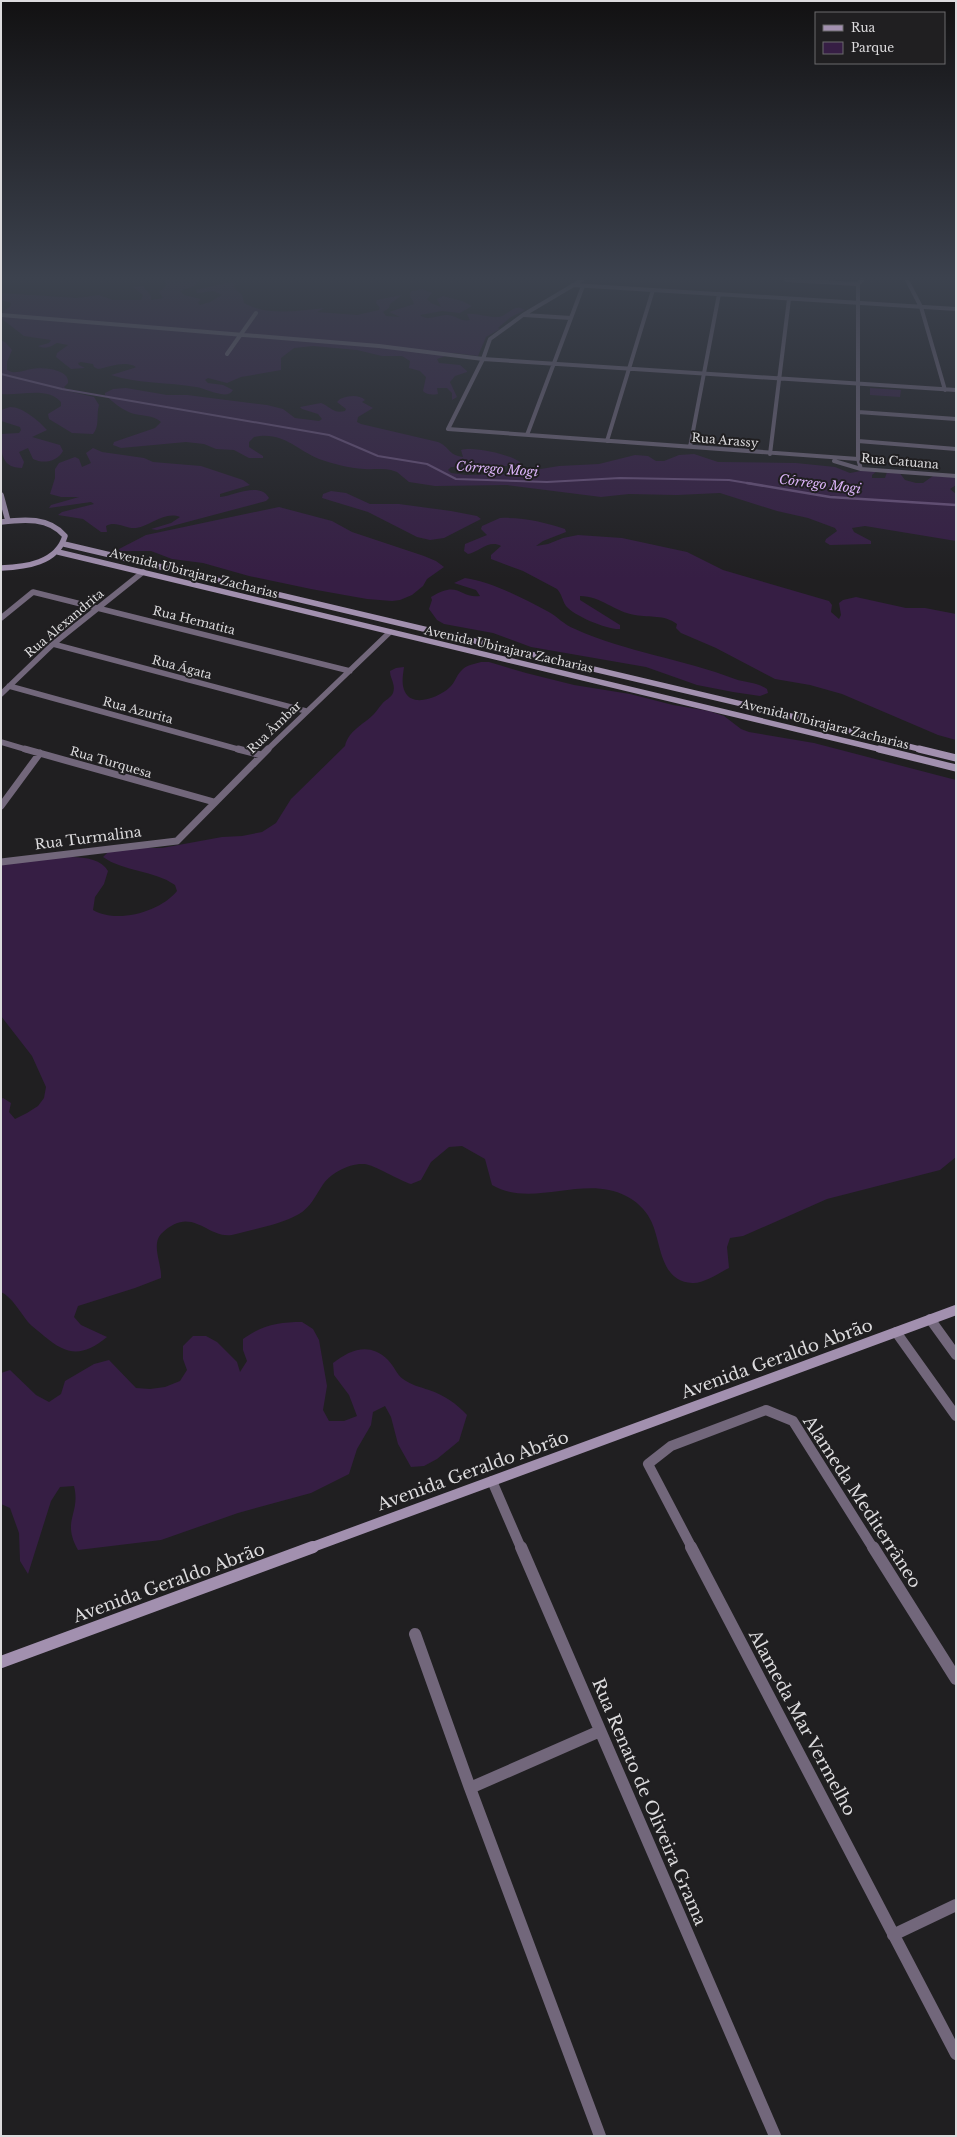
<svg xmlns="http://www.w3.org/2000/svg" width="957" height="2137" viewBox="0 0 957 2137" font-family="'Libre Baskerville',serif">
<rect width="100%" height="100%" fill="#201f21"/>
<path fill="#361e44" d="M165,280H201L194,286L180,291L184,295L201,299L198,303L200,305L210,302L222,295L214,291L197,293L196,290L226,283L240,284L233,286L242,295L244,303C267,316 298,311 324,308L317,312L357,315L379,310L380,308L376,303L377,300L402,295L390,304L389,308L383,312L386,316L400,317L389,312L414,304C413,298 408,298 411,291L423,289L432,293L427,299L431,303L441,307L437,299L443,296L462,301L472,306L460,313L442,311L420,315C427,322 440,314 448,315C457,316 461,322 470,320L467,314C477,313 489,318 499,317C509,315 513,303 525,310L511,317L498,328L500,329L486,337L478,356L454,353L437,359L439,363L460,365L467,371V372L455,376L450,382L457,397L452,400V393L447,388H437L438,394C432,395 427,395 423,391L426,377L420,371L409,368L410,361L402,356H382L357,350L313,346L294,348L281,358V370L241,377L227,383L208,378L205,380L208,383L223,385L233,390C227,401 206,388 196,387C168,382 139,384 111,375L134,368L136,367C126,360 109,367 98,369L94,367L93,364L81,362L78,363L79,365L85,368L71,369L56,357L57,353L68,345L57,343C51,346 47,350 38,346L49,343L51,340L24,336L2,319L3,311L10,307L11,303L1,300V293L77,298L99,295L113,300H141L143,295L133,287L143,286L151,296V300L163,298L159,292L166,286Z
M1,340L6,343L12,350L7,362V370C8,370 11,372 12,372C18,373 26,370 31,369C42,367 70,369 68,383L64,387L68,391L94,397L99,405C96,415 100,426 93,434L72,433L49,419L48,414L61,406V402C47,386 21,396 1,394Z
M126,388L167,395H187L267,405L283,409L295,418L319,421L322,419L318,414L302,409L300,407L321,403C331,407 333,414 345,411L346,409L337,402L340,399C348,396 358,394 365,400L362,402L373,408L358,417L357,422L361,424L438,442C450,447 448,455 463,457L461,450C474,446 508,454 520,462V465L515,466L451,467L448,470L451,473L466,475L510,474L559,466L599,464L635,455L648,456L656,461H664L679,455L694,454L718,462L796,463L835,467L850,473L866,470L877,471L872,475V478H885L887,472H899L905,480L916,483H923L933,476L956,477V485L950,489L956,494V541L865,526L852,528L854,532L871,541V544L830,545L825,542L826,539L837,531L835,528L808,518L777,511L720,493L677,495L629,494L601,497L507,485L435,486L409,482L397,472L391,470C382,468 373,470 364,469C349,468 333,464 319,459C295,449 283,431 254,437L249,442V447L263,456V458H249L234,450L216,449L204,444L186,442L121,448L113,445L114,442L155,428L161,422C154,415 140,416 131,413C121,409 113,402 105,395V393L113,389Z
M870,388L901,390L900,397L870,395Z
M10,407C23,407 39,421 47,430L32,437L60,445L63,451C57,462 43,464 33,459L28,448L19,452L24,462L22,468C0,468 1,450 1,434L19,433L21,430L20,427L1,421V410Z
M93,448L102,452L144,458L153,462L201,466L243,480L250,485L220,494V497C233,496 260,481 269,498L266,501L157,530L151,529L171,523L180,517C164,511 151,526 136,528C125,529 116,520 106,526L107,532H101L83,519L58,515L62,512L94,504L91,502L49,508L51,505L79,497H61L50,494L55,478V469L59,463L75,457L79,459L82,467L91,463L86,453Z
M331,491L346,493L370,504H399L451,511L477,516L481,519L444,538L430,540L417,537L368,512L322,498L323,494Z
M279,507L332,521L352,532L424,556L436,561L444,567L427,579L423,586L412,595L400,600L392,601L367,599L311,589L249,576L203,563L172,559L151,551H120L119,549L146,535Z
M500,518C523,517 544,522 565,529L566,532L543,541L536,546L548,544L563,538L578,535L622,538L687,552L723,570L829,601L832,605L831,612L839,619L841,615L839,603L843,600L856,597L906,608H925L956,614V740L938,735L842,694L810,685L775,679L716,648L681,633L676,628L677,624C663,614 651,618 635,615C615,612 601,596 580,596V600L620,625V629C608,630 574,616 566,606C562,600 562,594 557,589L523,571L491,559V555L501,546C489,539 479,552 468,554L464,551L465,544L487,535L481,529L482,526Z
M465,578C493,582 522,598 547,611C557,616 564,625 575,629C626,652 683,659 735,679C746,683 757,682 767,689L768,693L760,696L733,692L697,685L646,667L531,647L493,633L444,624L437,620L429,609L432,600L431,597C459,579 460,599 480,596L476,590L454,583Z
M481,662H489L526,673L574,685L630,694L673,705L709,711L724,716L741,729L749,732L814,743L956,780V1157L940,1170L827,1199L743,1236L730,1238L727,1247L729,1268C719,1273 703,1284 692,1283C658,1281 662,1240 650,1219C645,1209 636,1201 626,1196C584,1174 532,1209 492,1185L485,1159L462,1146L449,1147L431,1162L421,1180L411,1184C398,1180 375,1165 364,1164C349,1163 329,1174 322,1186C316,1195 310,1208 299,1214C280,1225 257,1228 236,1234C208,1243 194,1202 161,1234C151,1245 162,1264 161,1278L135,1288L78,1306L74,1317L81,1325L107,1337C82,1357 68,1356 44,1336C39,1331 32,1327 28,1322C20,1312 12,1297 1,1292V1099L3,1098L11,1103L9,1112L15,1119L27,1113L38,1106L44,1098L46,1087L32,1056L1,1016V865C27,863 93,845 108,871L104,884L95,897L93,910C117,924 160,912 177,891L175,885C154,870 124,872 103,857L109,851L130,848H162L222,837L242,836L262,832L276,823L291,799L345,746C349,730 363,725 374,714C377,711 379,707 382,704C385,700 391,698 393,693C396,684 390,679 390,671L396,668L404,667C403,675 401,684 405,692C413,708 439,697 449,688C455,683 456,676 461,671C466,665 474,664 481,662Z
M302,1322L313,1329L319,1340L327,1386L323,1410L329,1421H344L357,1416L349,1395L334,1375L333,1363C351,1349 370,1342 388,1360C394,1366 397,1375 403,1379C411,1385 420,1387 429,1390C444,1395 457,1404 467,1415L459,1441L437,1459L424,1466L411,1467L398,1444L391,1417L385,1406L373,1412L371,1425L357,1449L349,1474L311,1493L238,1513L161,1540L78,1550C61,1520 81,1514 74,1486L60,1487L51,1501L28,1574L20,1561L19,1533L10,1508L1,1504V1373L10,1370L36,1395L49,1402L61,1394L65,1381L94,1364L109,1360L136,1388L150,1389L165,1387L180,1381L187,1370L183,1359V1346L193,1336H206L217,1342L237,1362L240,1372L247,1361L243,1350V1339C262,1325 279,1322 302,1322Z"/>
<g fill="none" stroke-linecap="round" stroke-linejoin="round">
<path stroke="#6c527e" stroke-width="2" d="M1,374L62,389L329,435L378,456L427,464L456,479L547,482L620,478L729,480L753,484"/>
<path stroke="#6c527e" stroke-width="2.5" d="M747,483L830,497L956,505"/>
<path stroke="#72677b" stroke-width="4" d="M582,280L523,315L490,339L483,359L448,429L858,459
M786,280L858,284
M907,280L921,307L945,390
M573,285L956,309
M1,315L379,346L483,359L956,390
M524,315L571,318
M227,354L256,313
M858,412L956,419
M527,435L583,286
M607,441L653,290
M858,441L956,449
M690,447L719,294
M770,454L789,299
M834,461L861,469L956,476
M861,469L858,459V284L862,280"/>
<path stroke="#72677b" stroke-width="5.5" d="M1,618L33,592L350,671
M53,644L306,711
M9,686L241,750
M1,694L53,644L143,572
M1,742L28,750
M267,750L390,632"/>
<path stroke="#72677b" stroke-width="7" d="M25,749L214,802
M238,749L261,755
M1,806L40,753
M1,862L177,841L268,749"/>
<path stroke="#72677b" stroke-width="10" d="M930,1319L956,1355
M896,1332L956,1416
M492,1481L521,1548
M692,1548L648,1464L671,1446L766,1410L793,1421L873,1548"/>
<path stroke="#72677b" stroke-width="12" d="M521,1547L775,2136
M691,1547L956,2054
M873,1547L956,1679
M415,1634L470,1788
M600,1731L470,1788L600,2136
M893,1935L956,1905"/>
<path stroke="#a290af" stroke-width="5.5" d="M1,495L8,521
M1,522C24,519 49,517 65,536C57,563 26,567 1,568
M64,544L767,710L923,750
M58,552L883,750"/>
<path stroke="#a290af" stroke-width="7" d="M879,749L956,768
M919,749L956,758"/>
<path stroke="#a290af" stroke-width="10" d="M310,1548L956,1310"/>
<path stroke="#a290af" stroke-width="12" d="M1,1662L313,1547"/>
</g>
<linearGradient id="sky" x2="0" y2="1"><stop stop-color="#121112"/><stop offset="0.48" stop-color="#3c424e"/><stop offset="1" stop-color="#3c424e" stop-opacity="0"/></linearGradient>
<rect width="957" height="579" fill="url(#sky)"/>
<g text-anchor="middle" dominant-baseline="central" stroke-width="4" stroke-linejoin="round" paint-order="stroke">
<g font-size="12" fill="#dcdbdd" stroke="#201f21">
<text transform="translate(725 440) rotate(5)">Rua Arassy</text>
<text transform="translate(900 461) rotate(5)">Rua Catuana</text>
<text transform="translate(194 573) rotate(14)">Avenida Ubirajara Zacharias</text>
<text transform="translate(194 620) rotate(14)">Rua Hematita</text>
<text transform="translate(64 623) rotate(-40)">Rua Alexandrita</text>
<text transform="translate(509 649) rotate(13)">Avenida Ubirajara Zacharias</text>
<text transform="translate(182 667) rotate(15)">Rua Ágata</text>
<text transform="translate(138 710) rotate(15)">Rua Azurita</text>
<text transform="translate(825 724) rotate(14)">Avenida Ubirajara Zacharias</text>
<text transform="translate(274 727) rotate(-44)">Rua Âmbar</text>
<text transform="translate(111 762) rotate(16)">Rua Turquesa</text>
</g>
<g font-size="13" font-style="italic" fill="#dbb3f8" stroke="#201f21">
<text transform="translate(497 469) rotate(4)">Córrego Mogi</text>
<text transform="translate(820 484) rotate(7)">Córrego Mogi</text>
</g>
<g font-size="14" fill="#dcdbdd" stroke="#201f21">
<text transform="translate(88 838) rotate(-7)">Rua Turmalina</text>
</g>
<g font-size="17" fill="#dcdbdd" stroke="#201f21">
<text transform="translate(777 1359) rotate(-20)">Avenida Geraldo Abrão</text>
<text transform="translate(473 1471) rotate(-20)">Avenida Geraldo Abrão</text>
<text transform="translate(862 1502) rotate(57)">Alameda Mediterrâneo</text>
<text transform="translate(169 1583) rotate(-20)">Avenida Geraldo Abrão</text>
<text transform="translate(802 1723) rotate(62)">Alameda Mar Vermelho</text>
<text transform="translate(649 1802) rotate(67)">Rua Renato de Oliveira Grama</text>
</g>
</g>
<rect width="957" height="2137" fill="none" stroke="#dcdbdd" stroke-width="4"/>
<rect x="815" y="12" width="130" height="52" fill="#201f21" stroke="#6b6a6c"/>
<rect x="823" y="25" width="20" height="6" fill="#a290af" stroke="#6b6a6c"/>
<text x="851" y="32" font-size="12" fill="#dcdbdd">Rua</text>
<rect x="823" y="42" width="20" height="12" fill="#361e44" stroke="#6b6a6c"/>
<text x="851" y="52" font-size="12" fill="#dcdbdd">Parque</text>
</svg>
